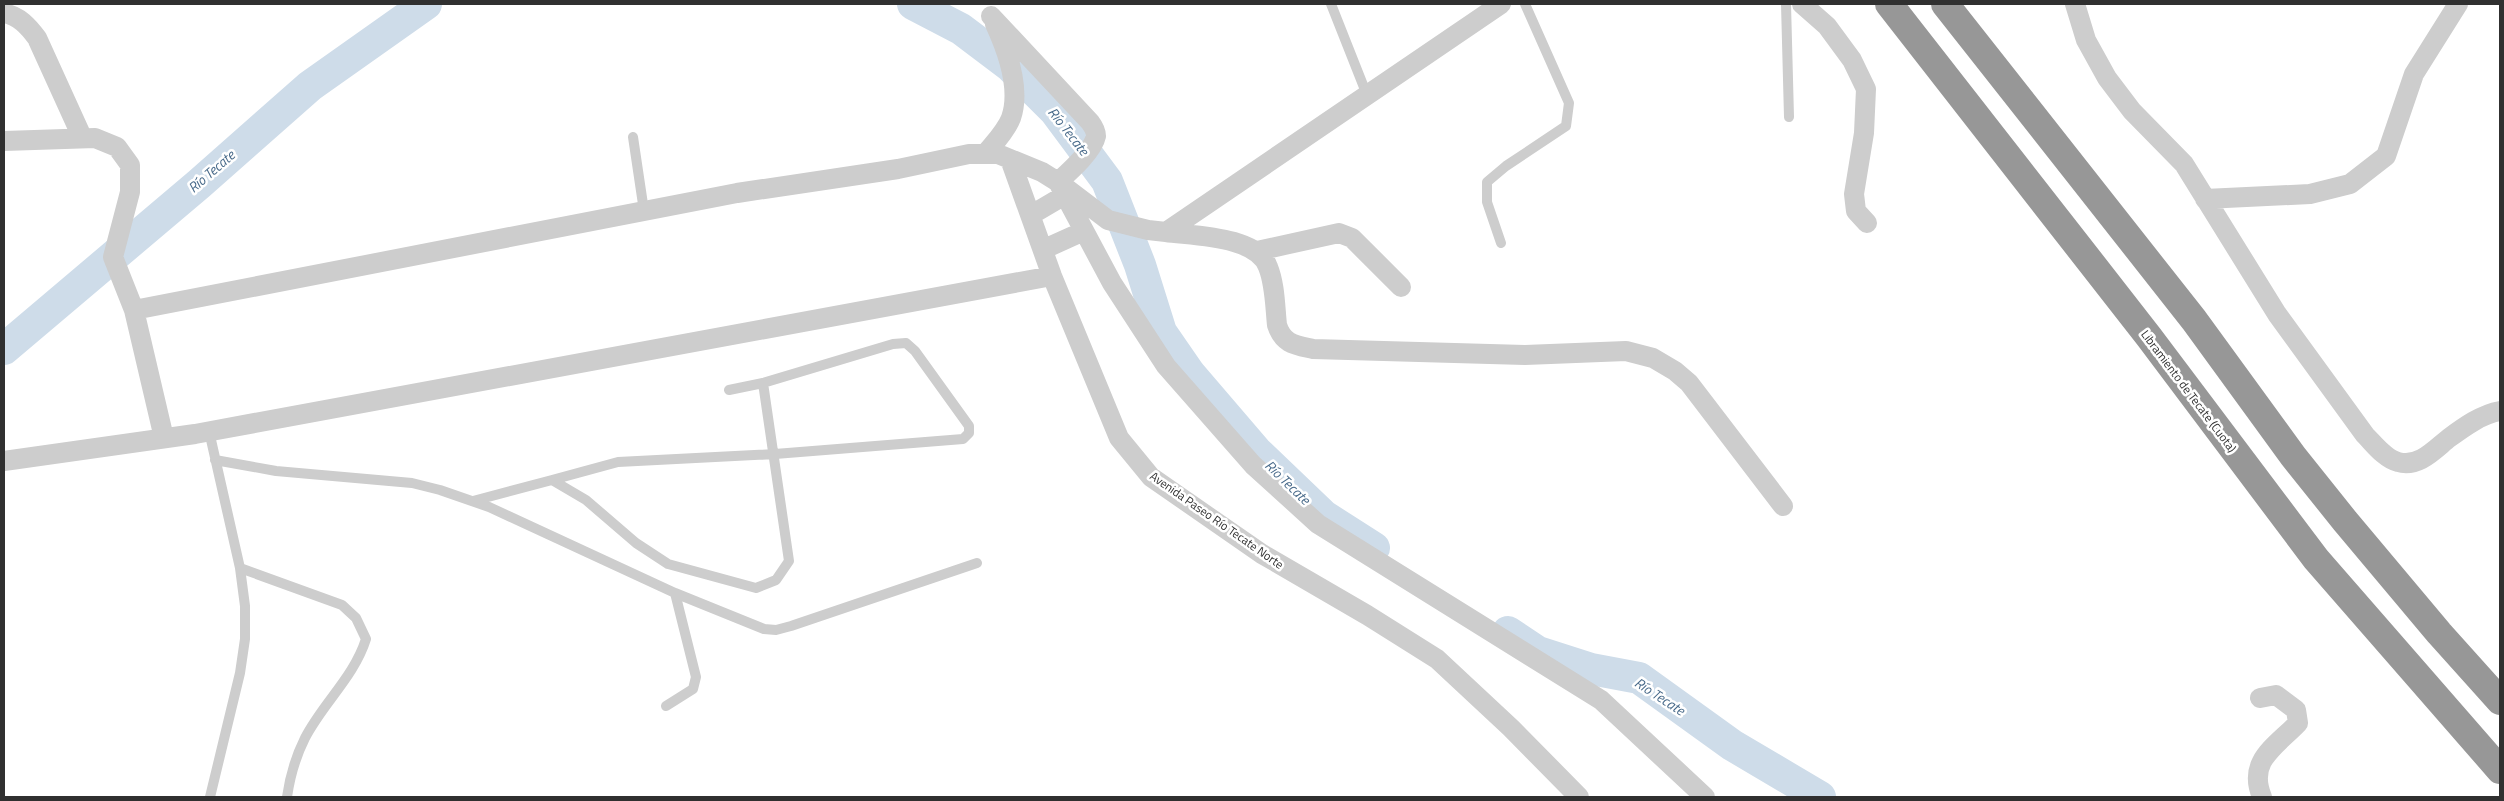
<svg xmlns="http://www.w3.org/2000/svg" width="2504" height="801" viewBox="0 0 2504 801" font-family="'Titillium Web',sans-serif">
<rect width="100%" height="100%" fill="#fff"/>
<g fill="none" stroke-linecap="round" stroke-linejoin="round">
<path stroke="#cedce9" stroke-width="32" d="M913,4L961,29L1010,66L1055,111L1107,181L1140,265L1161,332L1190,374L1256,451L1324,516L1374,548
M4,349L199,184L310,86L426,4
M1508,632L1538,652L1591,669L1639,678L1732,745L1820,797"/>
<path stroke="#cdcdcd" stroke-width="10" d="M1331,4L1367,95
M1786,4L1789,117
M633,137L644,211
M1501,243L1487,202V182L1506,166L1566,126L1569,103L1525,4
M209,431L240,568L245,606V639L240,673L210,797
M215,460L276,471L412,483L440,490L489,507L675,593L764,629L776,630L791,626L977,563
M552,480L618,462L775,454L963,439L969,433V426L915,351L906,343L893,344L763,383L729,390
M473,501L552,480L586,500L636,543L668,564L756,588L776,580L789,561L763,383
M240,568L342,605L356,618L366,639C354,677 323,703 305,738C295,758 290,776 287,797
M666,706L693,689L696,677L675,593"/>
<path stroke="#cdcdcd" stroke-width="20" d="M1802,4L1827,26L1852,60L1866,89L1864,133L1854,194L1856,211L1867,223
M2075,4L2086,40L2107,78L2132,111L2184,164L2277,314L2365,435C2374,444 2385,459 2398,462C2419,468 2435,449 2449,438C2464,427 2482,414 2500,411
M4,13C19,16 28,26 37,38L82,137
M991,16L1090,122C1093,126 1096,131 1096,136C1093,151 1069,172 1058,182L1108,220L1148,230L1166,232L1501,4
M4,141L95,138L117,147L130,165V192L113,257L134,310L164,438
M986,153C995,142 1006,131 1011,118C1021,89 1007,50 995,24
M1010,159L1052,276L1119,438L1151,477L1262,554L1367,615L1437,659L1511,728L1579,797
M2205,199L2310,194L2350,184L2386,156L2414,74L2458,4
M1031,215L1065,195
M1166,232C1195,236 1257,236 1268,267C1275,284 1275,306 1277,325C1283,344 1295,345 1313,349L1525,355L1626,351L1653,358L1675,371L1689,383L1783,506
M1044,249L1084,231
M1257,251L1339,233L1352,238L1401,287
M134,310L737,193L898,169L969,154H998L1042,172L1058,182L1112,283L1166,366L1253,465L1318,524L1601,700L1705,797
M4,461L195,434L1052,276
M2260,698L2276,695L2296,710L2298,723C2275,747 2247,761 2262,797"/>
<path stroke="#979797" stroke-width="28" d="M1889,4L2149,337L2316,559L2500,770
M1945,4L2194,320L2293,456L2345,521L2439,633L2500,701"/>
</g>
<g text-anchor="middle" dominant-baseline="central" stroke-width="5" stroke-linejoin="round" paint-order="stroke">
<g font-size="12" fill="#303030" stroke="#fff">
<text transform="translate(2189 391) rotate(53)">Libramiento de Tecate (Cuota)</text>
<text transform="translate(1217 520) rotate(35)">Avenida Paseo Río Tecate Norte</text>
</g>
<g font-size="14" font-style="italic" fill="#476989" stroke="#fff">
<text transform="translate(1069 131) rotate(52)">Río Tecate</text>
<text transform="translate(211 171) rotate(-41)">Río Tecate</text>
<text transform="translate(1288 482) rotate(44)">Río Tecate</text>
<text transform="translate(1660 696) rotate(33)">Río Tecate</text>
</g>
</g>
<rect width="2504" height="801" fill="none" stroke="#303030" stroke-width="10"/>
</svg>
